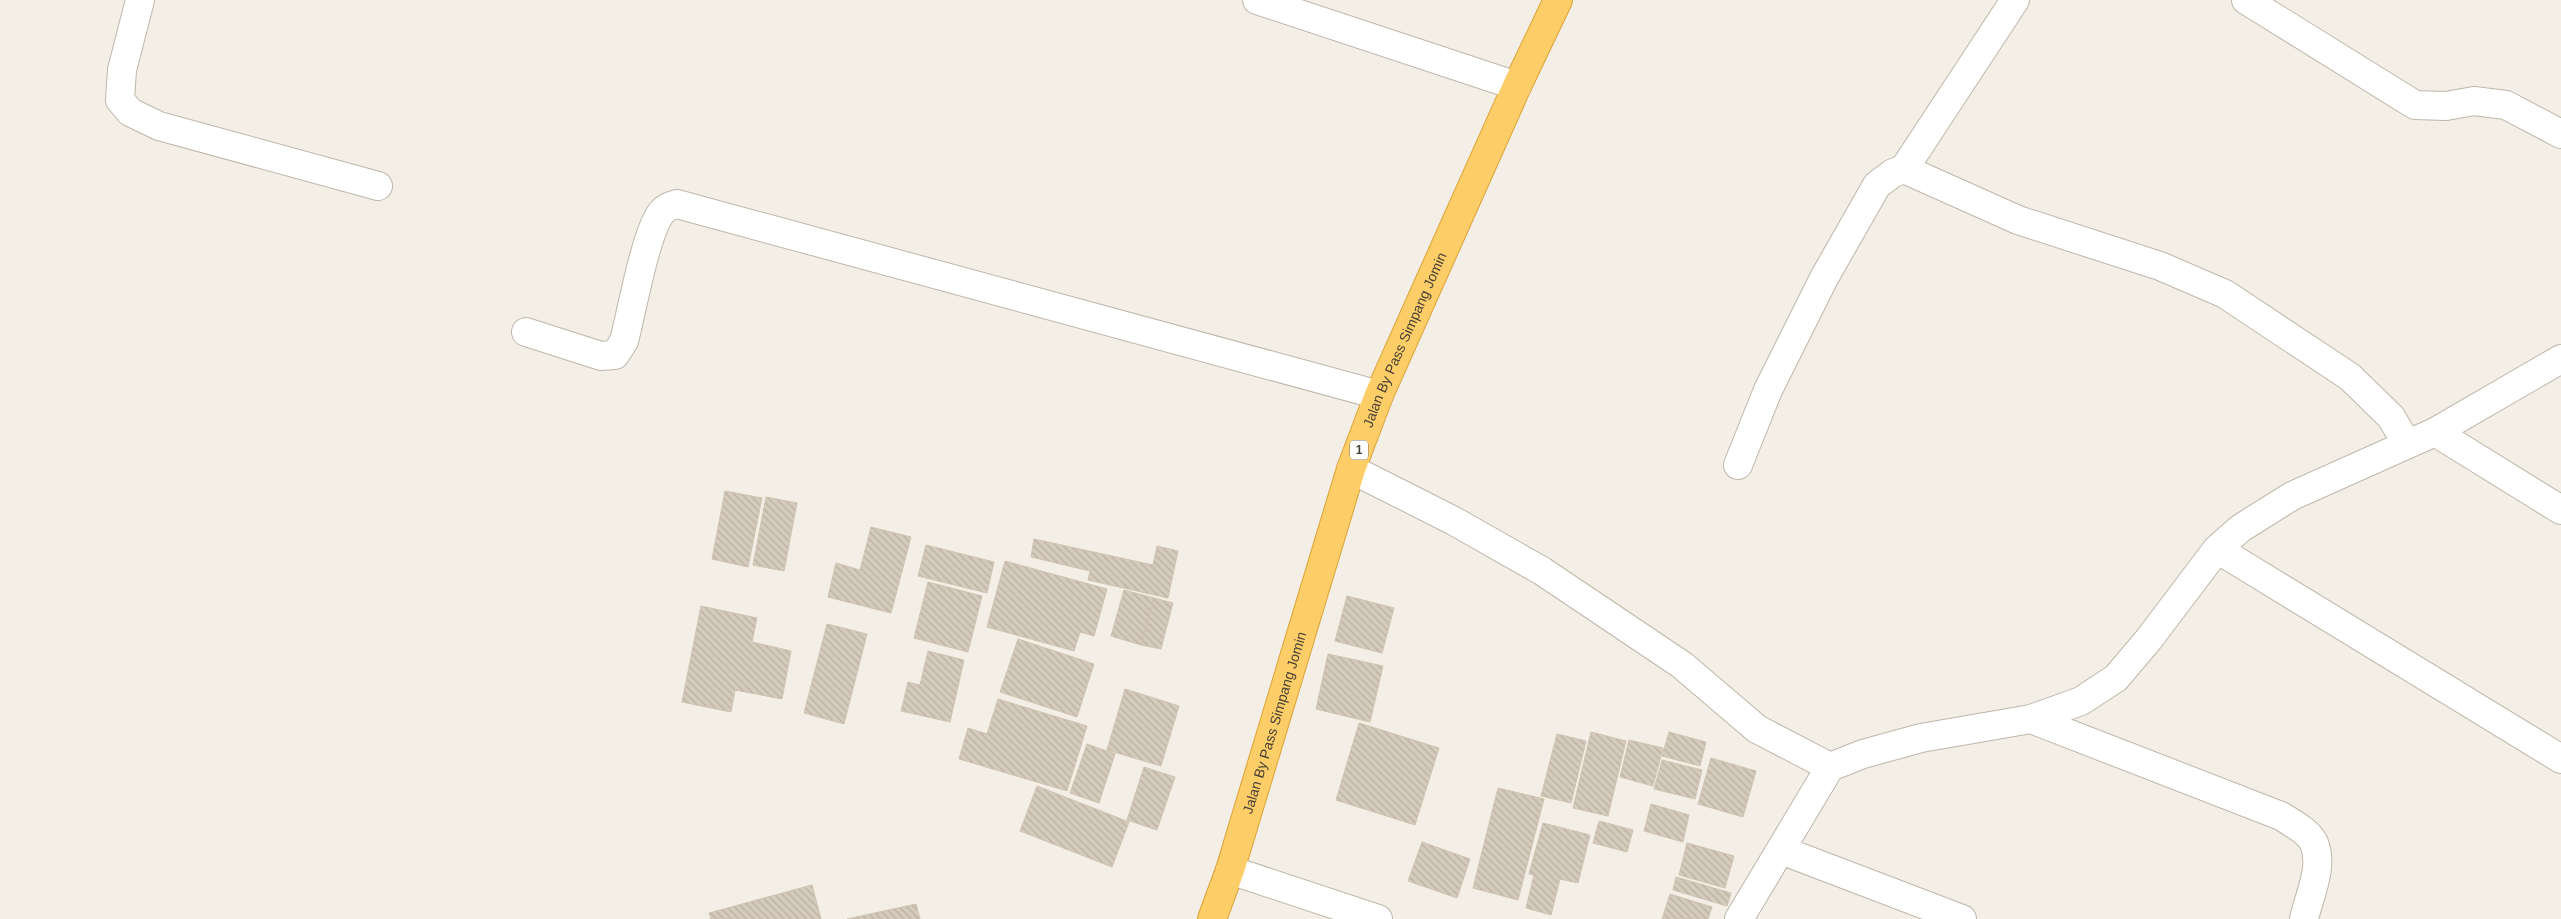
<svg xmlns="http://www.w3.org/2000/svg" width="2561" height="919" viewBox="0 0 2561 919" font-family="Helvetica,sans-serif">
<defs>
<pattern id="building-back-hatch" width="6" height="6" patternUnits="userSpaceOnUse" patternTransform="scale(1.25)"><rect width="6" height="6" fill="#d5cbbc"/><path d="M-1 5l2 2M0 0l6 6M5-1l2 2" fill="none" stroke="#b8afa2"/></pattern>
</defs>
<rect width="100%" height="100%" fill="#f3efe6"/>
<path fill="url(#building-back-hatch)" stroke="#cfc3af" d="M725,491L762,498L748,567L712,559Z
M766,497L797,503L784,571L753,565Z
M871,527L911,537L891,613L828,597L836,563L860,570Z
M1034,539L1153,565L1157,546L1178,551L1168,598L1088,580L1090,571L1031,557Z
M926,545L994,562L987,593L918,576Z
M1005,561L1107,589L1094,636L1080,632L1074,651L987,627Z
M928,582L982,596L968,652L914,638Z
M1124,590L1154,598L1141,645L1111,636Z
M1347,596L1394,608L1382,653L1335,641Z
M1154,598L1173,603L1161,649L1141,645Z
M701,606L757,618L752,642L791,651L782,699L735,690L731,712L682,702Z
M827,624L867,634L844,724L804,713Z
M1018,639L1094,664L1077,717L1000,692Z
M928,651L964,660L950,722L901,711L908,682L920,685Z
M1328,654L1383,666L1370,722L1316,709Z
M1125,689L1179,706L1161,766L1107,750Z
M998,699L1087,726L1067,791L959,759L968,728L987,734Z
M1359,723L1439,748L1415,825L1336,800Z
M1591,732L1626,741L1608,816L1573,808Z
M1669,732L1706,742L1700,766L1662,756Z
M1557,734L1586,741L1571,803L1541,796Z
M1629,740L1663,748L1653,786L1620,777Z
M1087,744L1115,754L1099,803L1070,793Z
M1711,758L1756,771L1743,817L1698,804Z
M1662,760L1702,770L1695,799L1654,789Z
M1144,767L1175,777L1157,830L1127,820Z
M1037,786L1129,822L1112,867L1020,831Z
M1498,788L1544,799L1518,900L1473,888Z
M1651,804L1689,815L1683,842L1644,831Z
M1599,821L1633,830L1627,852L1593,843Z
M1543,823L1590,835L1578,883L1560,879L1551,915L1526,908L1534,875L1529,874Z
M1422,842L1470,859L1457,898L1408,881Z
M1687,843L1734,856L1725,888L1679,875Z
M1676,877L1731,893L1727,906L1673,890Z
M812,885L821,919H711L709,913Z
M1670,894L1712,907L1708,919H1662Z
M916,904L920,919H847Z"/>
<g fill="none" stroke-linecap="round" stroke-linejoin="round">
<g stroke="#beb7a9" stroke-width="30">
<path id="minor" d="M140,0L122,70L120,100L130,112L159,126L378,186
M1257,0L1517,86
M2246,0L2415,105L2446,106L2474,101L2506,105L2561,134
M1904,169L2015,0
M526,332L601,356L615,355L624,341C632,311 645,235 661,213C666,207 670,206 677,204L1379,395
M2435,432L2561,510
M1738,465L1768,390L1824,278L1877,185L1893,173L1904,169L2018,220L2160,266L2225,294L2350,377L2391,417L2407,444
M1351,469L1454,521L1542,571L1682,665L1757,729L1830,767
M2217,549L2561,759
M2031,719L2281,816C2292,823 2308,831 2314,843C2324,867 2309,896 2304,919
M1781,850L1962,919
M1230,870L1378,919
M1739,919L1830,767L1863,754L1921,738L2031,719L2081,701L2116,678L2149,639L2217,549L2241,528L2292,496L2435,432L2561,359"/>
</g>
<g stroke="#dca237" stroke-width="30">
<g id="highway">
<path id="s1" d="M1212,919L1230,870L1351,469L1379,395L1517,86L1558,0"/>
</g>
</g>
<use href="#minor" stroke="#fff" stroke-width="28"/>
<use href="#highway" stroke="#fdcd68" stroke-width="28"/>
</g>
<g text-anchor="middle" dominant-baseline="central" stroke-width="4" stroke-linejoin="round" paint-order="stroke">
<rect fill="#fff" stroke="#7e7972" stroke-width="1" x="1350" y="440.5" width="18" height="19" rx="4"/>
<g font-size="12" font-weight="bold" fill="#464036">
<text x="1359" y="450">1</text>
</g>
<g font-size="14" fill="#464036" stroke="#fff">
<text stroke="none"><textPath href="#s1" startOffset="611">Jalan By Pass Simpang Jomin</textPath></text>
<text stroke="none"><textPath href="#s1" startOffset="206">Jalan By Pass Simpang Jomin</textPath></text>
</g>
</g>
</svg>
